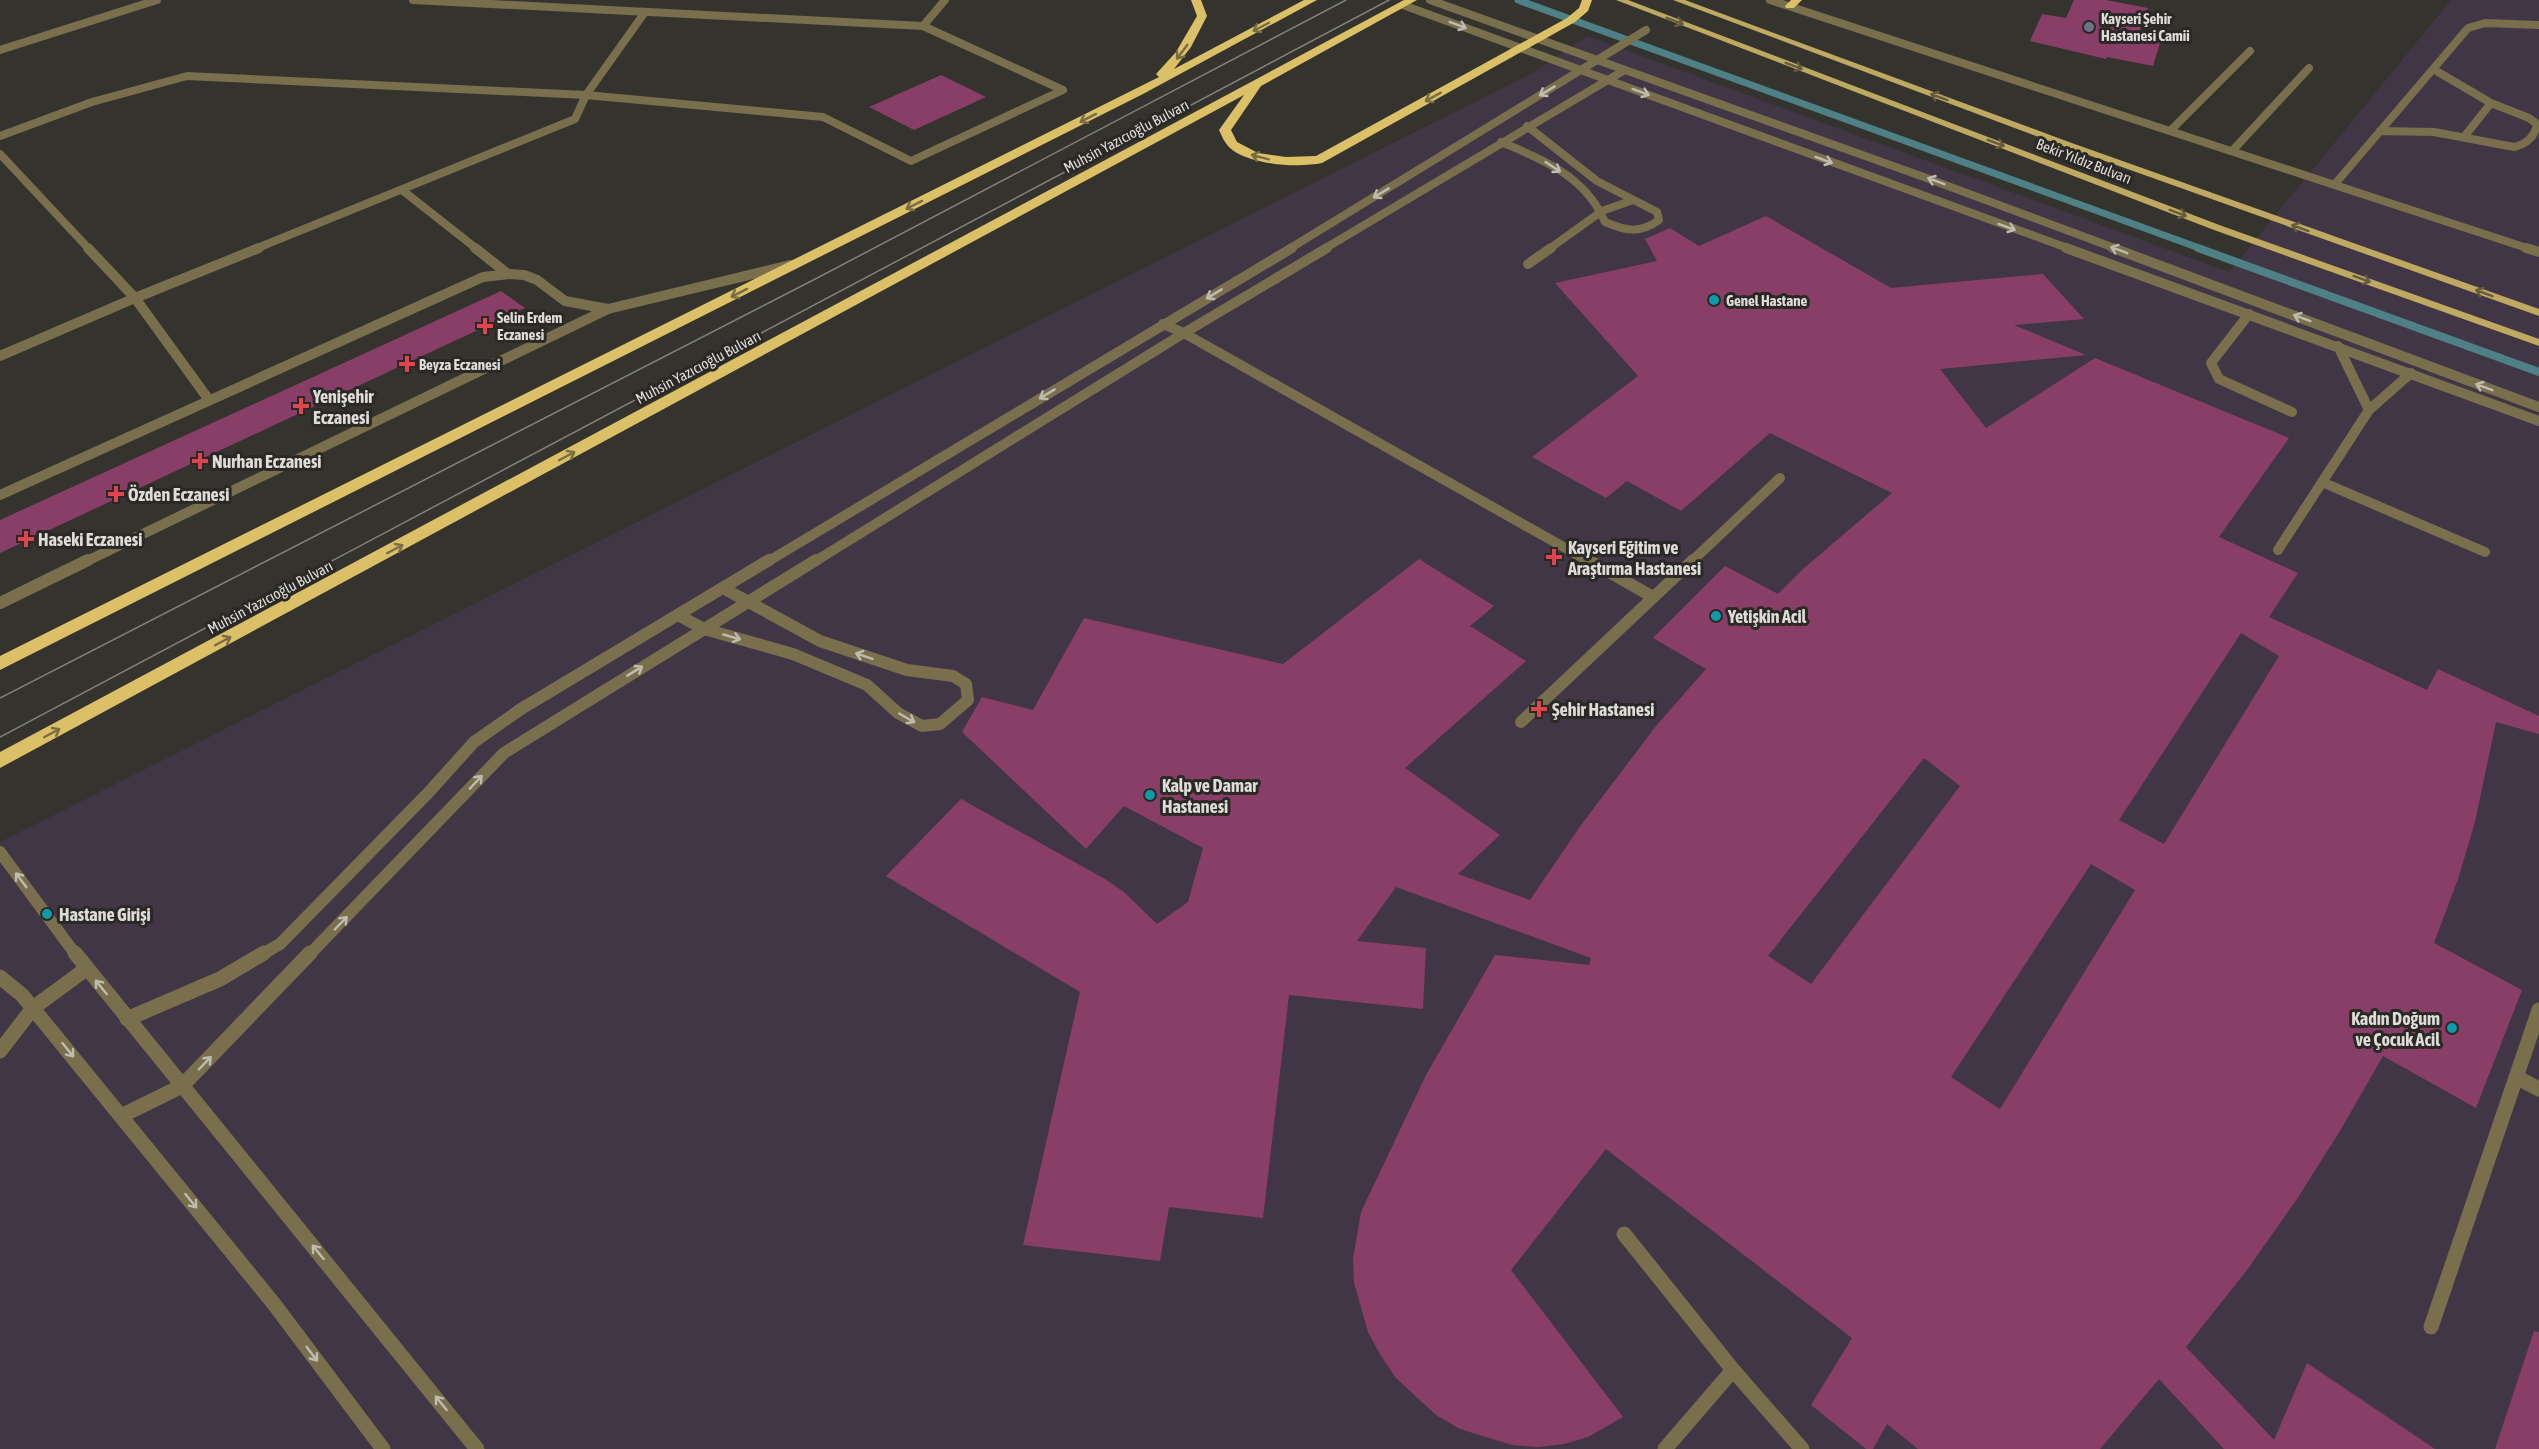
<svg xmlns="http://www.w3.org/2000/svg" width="2539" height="1449" viewBox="0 0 2539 1449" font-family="'Asap Condensed',sans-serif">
<rect width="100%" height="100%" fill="#34332e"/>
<path fill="#413645" d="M2451,0H2539V1449H0V842L1536,71L1587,36L2229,272Z"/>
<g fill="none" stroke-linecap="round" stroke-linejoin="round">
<path stroke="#4e8186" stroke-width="7" d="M1518,0L2202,249"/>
<path stroke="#4e8186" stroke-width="8" d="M2198,248L2539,372"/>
</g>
<path fill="#893e68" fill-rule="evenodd" d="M2074,0H2106L2148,8L2138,35L2161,40L2153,66L2107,57L2106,59L2030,41L2042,14L2066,18Z
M941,75L986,97L914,130L869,107Z
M1766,216L1891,288L2043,274L2084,319L2014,325L2086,355L1940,369L1986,428L2095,358L2289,438L2219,537L2298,573L2269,617L2427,690L2438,669L2539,716V734L2496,722L2475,822L2458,879L2434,943L2522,990L2476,1108L2383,1056L2340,1131L2297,1199L2247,1270L2186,1347L2274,1440L2307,1363L2435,1449H2224L2159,1379L2100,1449H1918L1887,1424L1873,1449H1866L1811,1405L1852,1338L1606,1149L1511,1270L1623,1417L1588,1437L1564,1444L1538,1447L1512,1445L1460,1429L1436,1415L1396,1378L1381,1356L1368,1332L1354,1283L1353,1259L1361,1212L1426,1075L1495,955L1589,965L1591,958L1396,887L1357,941L1426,948L1423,1009L1289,995L1263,1218L1169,1207L1160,1261L1023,1245L1080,992L886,876L961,799L1105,879L1124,892L1157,924L1188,902L1203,848L1124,806L1086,849L962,732L982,697L1033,710L1084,618L1283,664L1419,559L1494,606L1470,626L1526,661L1405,768L1500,835L1458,874L1530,900L1581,825L1656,726L1706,669L1653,638L1725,566L1778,594L1803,569L1892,493L1770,433L1681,511L1627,481L1606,498L1532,457L1638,376L1555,283L1657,261L1645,239L1670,228L1699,246ZM2241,633L2279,656L2164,844L2119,820ZM1924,758L1960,786L1811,984L1768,956ZM2091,864L2135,890L2000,1109L1951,1077Z
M501,291L525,308L0,553V520Z
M2534,1331L2539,1332V1449H2495Z"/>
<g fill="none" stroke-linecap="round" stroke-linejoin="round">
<path stroke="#796f4d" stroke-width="8" d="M1430,0L1921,176L2117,249
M1770,0L2530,249
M1403,5L2070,249
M2171,130L2250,51
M2380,131L2434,132L2514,147C2526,144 2535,137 2537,124L2529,118L2491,103L2433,69
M2464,137L2491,103
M1501,142C1543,159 1586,177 1605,222C1626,231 1640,234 1659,220L1657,212L1597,181L1527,126
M2233,150L2309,68
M2335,184L2468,28L2485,23L2539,25
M1289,249L1646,30
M1324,249L1623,71
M1549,249L1602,211L1633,200"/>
<path stroke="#796f4d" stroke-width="10" d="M2066,248L2539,421
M2113,248L2539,407
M2526,248L2539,252
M1528,264L1551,248
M2249,314L2211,363L2219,379L2292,412
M1163,324L1184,333L1590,562
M2338,346L2369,410
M2322,482L2485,552
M2278,550L2369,410L2411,373
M85,562L608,309
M767,562L1292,248
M814,562L1184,333L1327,248
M1691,562L1780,478"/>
<path stroke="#796f4d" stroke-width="12" d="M1588,560L1653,597
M0,603L88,560
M678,615L704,629L793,654L867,685L898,713L922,726L940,724L968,700L966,684L953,676L907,670L820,641L723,588
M1521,722L1693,560
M0,852L76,955
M261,955L280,944L429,792L474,742L521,709L769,560
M309,955L504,753L816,560"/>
<path stroke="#796f4d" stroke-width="15" d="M75,953L477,1449
M0,977L22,995L274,1304L383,1449
M127,1019L220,979L264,953
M0,1051L33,1008L86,969
M2516,1077L2539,1089
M121,1116L182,1086L310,953
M1624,1234L1733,1370L1802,1449
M2431,1327L2539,1010
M1665,1449L1733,1370"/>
<path stroke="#796f4d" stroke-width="8" d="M923,26L945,0
M0,50L157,0
M0,136L92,102L187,76L586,95L645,12
M0,154L89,249
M402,190L477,249
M255,249L575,119L586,95L823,117L911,161L1063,90L923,26L413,0"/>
<path stroke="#796f4d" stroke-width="10" d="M88,248L135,298L259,248
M475,248L508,274
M0,356L135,298L209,400
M0,495L483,277L510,274L524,275L537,280L565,301L608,309L790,265"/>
<path fill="#bfa960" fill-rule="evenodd" d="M1616,0H1628L2222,226L2539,339V346L2214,230Z
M1673,0H1685L2069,142L2539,309V316L2063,146Z"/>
<path fill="#dbc067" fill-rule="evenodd" d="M1191,0H1201L1207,16L1191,47L1174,69L1304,0H1317L1143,94L0,670V656L1159,77L1156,74L1176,52L1197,16Z
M1404,0H1417L1261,86L1231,130L1237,142L1258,153L1286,157L1316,156L1567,18L1579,8L1582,0H1592L1588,11L1575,22L1322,163C1298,168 1247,165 1229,147C1224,142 1222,136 1219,130L1244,95L0,768V752Z
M1791,0H1802L1794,8H1786L1785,6Z"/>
<path stroke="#81807c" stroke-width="1.5" d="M0,698L821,276L1346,0
M0,737L1389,0"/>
</g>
<defs><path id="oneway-shaft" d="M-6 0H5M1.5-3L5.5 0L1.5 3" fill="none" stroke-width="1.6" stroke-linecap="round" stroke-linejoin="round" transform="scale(1.5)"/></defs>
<g stroke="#665c3d">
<use href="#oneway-shaft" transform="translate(1675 21) rotate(21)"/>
<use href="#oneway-shaft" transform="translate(1794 66) rotate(21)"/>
<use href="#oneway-shaft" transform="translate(1939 97) rotate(-160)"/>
<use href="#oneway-shaft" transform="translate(1996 143) rotate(21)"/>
<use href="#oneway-shaft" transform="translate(2178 213) rotate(21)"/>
<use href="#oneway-shaft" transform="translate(2300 228) rotate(-160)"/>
<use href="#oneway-shaft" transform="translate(2362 279) rotate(20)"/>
<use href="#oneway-shaft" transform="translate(2484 293) rotate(-160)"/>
</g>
<g stroke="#bfbbaf">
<use href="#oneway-shaft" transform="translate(1458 25) rotate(20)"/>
<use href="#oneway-shaft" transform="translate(1547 91) rotate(149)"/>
<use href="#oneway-shaft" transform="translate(1641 92) rotate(20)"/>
<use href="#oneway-shaft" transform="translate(1824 160) rotate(20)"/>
<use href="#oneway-shaft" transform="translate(1553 167) rotate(33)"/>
<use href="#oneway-shaft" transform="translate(1936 181) rotate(-159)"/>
<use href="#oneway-shaft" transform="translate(1381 193) rotate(149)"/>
<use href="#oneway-shaft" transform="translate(2007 227) rotate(20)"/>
<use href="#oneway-shaft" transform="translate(2119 250) rotate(-159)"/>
<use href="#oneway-shaft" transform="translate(1214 294) rotate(149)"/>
<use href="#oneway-shaft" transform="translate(2302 318) rotate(-159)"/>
<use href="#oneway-shaft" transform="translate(2484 387) rotate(-159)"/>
<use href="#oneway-shaft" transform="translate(1047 394) rotate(149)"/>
<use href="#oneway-shaft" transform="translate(732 637) rotate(16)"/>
<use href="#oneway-shaft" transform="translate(864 656) rotate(-161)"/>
<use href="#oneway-shaft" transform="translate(635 671) rotate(-31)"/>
<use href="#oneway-shaft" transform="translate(907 718) rotate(30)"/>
<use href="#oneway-shaft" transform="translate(476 782) rotate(-47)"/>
<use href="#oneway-shaft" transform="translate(21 880) rotate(-127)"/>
<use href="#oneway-shaft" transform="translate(341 923) rotate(-46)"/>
<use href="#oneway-shaft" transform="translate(101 987) rotate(-129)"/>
<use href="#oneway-shaft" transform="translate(68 1050) rotate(51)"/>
<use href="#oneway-shaft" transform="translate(205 1063) rotate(-46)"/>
<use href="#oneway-shaft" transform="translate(191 1201) rotate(51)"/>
<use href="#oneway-shaft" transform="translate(318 1252) rotate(-129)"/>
<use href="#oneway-shaft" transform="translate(312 1354) rotate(53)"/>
<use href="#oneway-shaft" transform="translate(441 1403) rotate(-129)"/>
</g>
<g stroke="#7a6d43">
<use href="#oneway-shaft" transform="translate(1261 27) rotate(152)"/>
<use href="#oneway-shaft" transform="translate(1182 52) rotate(127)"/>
<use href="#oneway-shaft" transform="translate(1433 97) rotate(151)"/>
<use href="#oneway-shaft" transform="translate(1088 118) rotate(153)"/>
<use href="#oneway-shaft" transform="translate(1260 157) rotate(-165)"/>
<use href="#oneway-shaft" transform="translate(914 205) rotate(153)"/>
<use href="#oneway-shaft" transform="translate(739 293) rotate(153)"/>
<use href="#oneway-shaft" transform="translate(567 456) rotate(-28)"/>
<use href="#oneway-shaft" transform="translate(395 549) rotate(-28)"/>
<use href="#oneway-shaft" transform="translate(223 641) rotate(-28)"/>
<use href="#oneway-shaft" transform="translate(52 733) rotate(-28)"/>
</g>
<circle fill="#6b7280" stroke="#2a2925" stroke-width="2" cx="2089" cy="27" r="6"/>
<g fill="#0f9aa8" stroke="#2a2925" stroke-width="2">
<circle cx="1714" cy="300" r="6"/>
<circle cx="1716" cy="616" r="6"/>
<circle cx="1150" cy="795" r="6"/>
<circle cx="47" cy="914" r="6"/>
<circle cx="2452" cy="1028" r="6"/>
</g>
<g fill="#e0444e" stroke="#2a2925" stroke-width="2">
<path d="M482 317h6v6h6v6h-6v6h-6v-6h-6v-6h6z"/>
<path d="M404 355h6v6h6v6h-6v6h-6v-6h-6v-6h6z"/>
<path d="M298 397h6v6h6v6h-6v6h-6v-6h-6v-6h6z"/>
<path d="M197 452h6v6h6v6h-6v6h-6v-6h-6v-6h6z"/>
<path d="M113 485h6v6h6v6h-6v6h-6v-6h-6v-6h6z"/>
<path d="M23 530h6v6h6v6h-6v6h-6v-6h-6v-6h6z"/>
<path d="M1551 548h6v6h6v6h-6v6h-6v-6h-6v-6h6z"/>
<path d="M1536 700h6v6h6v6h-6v6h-6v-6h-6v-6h6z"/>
</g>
<g text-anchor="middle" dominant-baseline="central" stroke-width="6" stroke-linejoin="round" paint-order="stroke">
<g font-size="15" font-weight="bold" fill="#dddcd9" stroke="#2a2925" text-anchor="start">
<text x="2101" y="18">Kayseri Şehir<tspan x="2101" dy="17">Hastanesi Camii</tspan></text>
<text x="1726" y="300">Genel Hastane</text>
<text x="497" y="317">Selin Erdem<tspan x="497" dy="17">Eczanesi</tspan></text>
<text x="419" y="364">Beyza Eczanesi</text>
</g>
<g font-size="15" fill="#dddcd9" stroke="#2a2925">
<text transform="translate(1126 136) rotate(-28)">Muhsin Yazıcıoğlu Bulvarı</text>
<text transform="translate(2084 161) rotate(21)">Bekir Yıldız Bulvarı</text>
<text transform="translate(698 367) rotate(-28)">Muhsin Yazıcıoğlu Bulvarı</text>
<text transform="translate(270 597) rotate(-28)">Muhsin Yazıcıoğlu Bulvarı</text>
</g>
<g font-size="18" font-weight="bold" fill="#dddcd9" stroke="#2a2925" text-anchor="start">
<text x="313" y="396">Yenişehir<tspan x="313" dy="21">Eczanesi</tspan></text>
<text x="212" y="461">Nurhan Eczanesi</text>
<text x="128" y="494">Özden Eczanesi</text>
<text x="38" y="539">Haseki Eczanesi</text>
<text x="1568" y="547">Kayseri Eğitim ve<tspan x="1568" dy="21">Araştırma Hastanesi</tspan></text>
<text x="1728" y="616">Yetişkin Acil</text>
<text x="1552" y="709">Şehir Hastanesi</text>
<text x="1162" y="785">Kalp ve Damar<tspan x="1162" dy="21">Hastanesi</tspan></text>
<text x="59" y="914">Hastane Girişi</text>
<text x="2440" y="1018" text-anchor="end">Kadın Doğum<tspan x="2440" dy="21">ve Çocuk Acil</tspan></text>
</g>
</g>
</svg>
